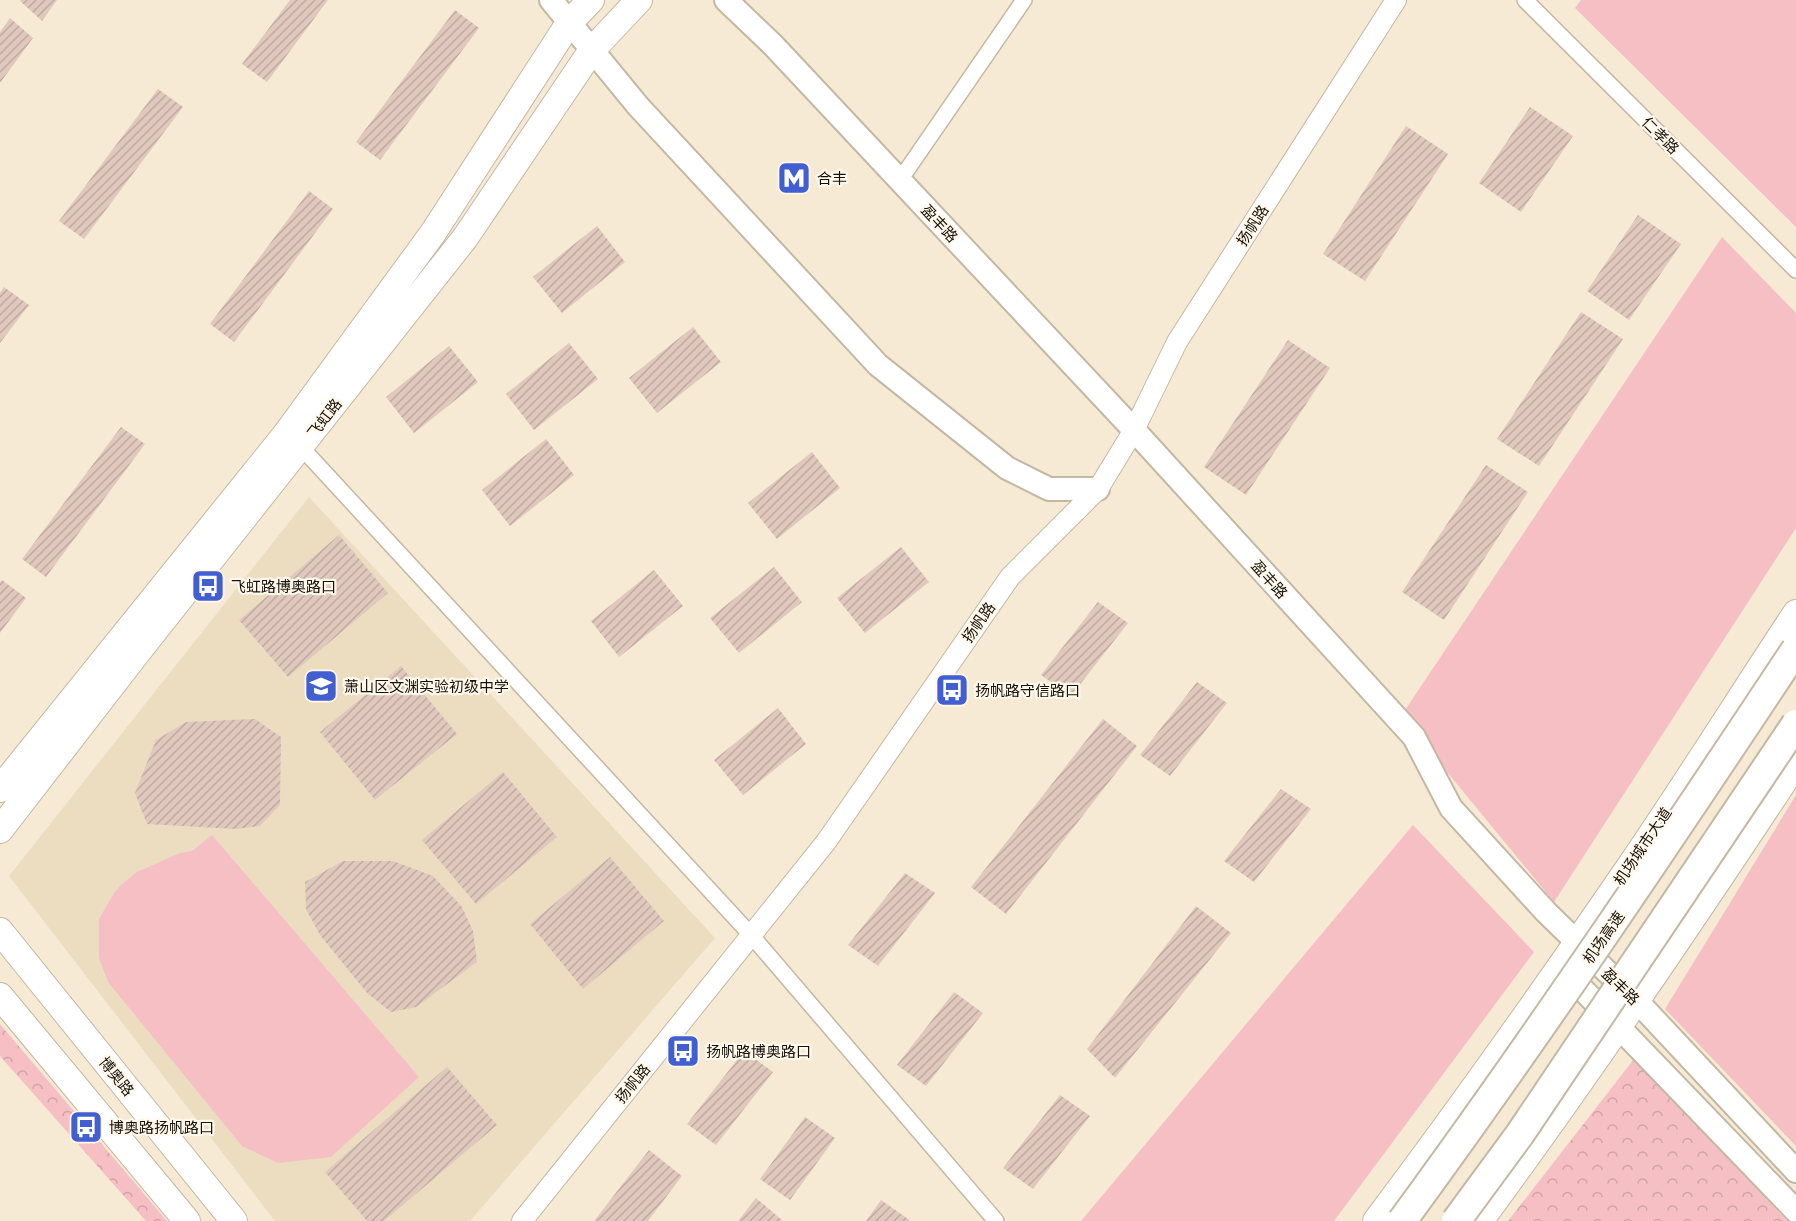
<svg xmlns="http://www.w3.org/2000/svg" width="1796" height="1221" viewBox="0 0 1796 1221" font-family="'Open Sans','Noto Sans SC',sans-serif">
<defs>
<pattern id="forest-crowns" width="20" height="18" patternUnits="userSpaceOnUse" patternTransform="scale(1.5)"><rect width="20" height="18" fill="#f5bfc4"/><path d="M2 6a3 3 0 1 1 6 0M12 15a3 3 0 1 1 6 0" fill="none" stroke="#d1a3a7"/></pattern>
<pattern id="building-hatch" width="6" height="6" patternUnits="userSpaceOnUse" patternTransform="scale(1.5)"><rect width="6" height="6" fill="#e0c8bd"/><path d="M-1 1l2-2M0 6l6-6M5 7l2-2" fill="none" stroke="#bfaba1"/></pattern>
</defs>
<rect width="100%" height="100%" fill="#f6ead5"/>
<path fill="#ecddc1" d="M309,497L715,938L470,1221H275L9,876Z"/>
<path fill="#f5bfc4" d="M1581,0H1796V227L1575,8Z
M1722,237L1796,313V528L1554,902L1401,716Z
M1796,795V1146L1665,1009Z
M1413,825L1534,952L1334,1221H1081Z
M212,835L419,1077L331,1157L278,1163L242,1146L108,982L99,958V919L114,893L121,885L137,872L180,853L192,851Z"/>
<path fill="url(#forest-crowns)" d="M0,1024L167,1221H146L0,1056Z
M1634,1059L1787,1221H1508Z"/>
<path fill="url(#building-hatch)" d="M21,0H57L42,21L20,1Z
M290,0H328L267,82L242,64Z
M455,10L479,28L380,160L356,142Z
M10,18L33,38L0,83V32Z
M158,89L183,107L84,239L59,221Z
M1530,107L1573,136L1521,212L1479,183Z
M1406,126L1448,154L1365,281L1323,254Z
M309,191L333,209L234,342L210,324Z
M1638,215L1681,244L1629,320L1587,291Z
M597,226L625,262L562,313L533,277Z
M4,287L29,305L0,343V293Z
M1581,312L1623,339L1539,466L1497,439Z
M693,327L721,362L657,413L629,378Z
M1288,340L1330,368L1246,495L1204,467Z
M569,343L598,379L534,430L506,394Z
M449,346L478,382L414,433L386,397Z
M121,427L145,444L46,577L22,559Z
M546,439L574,475L510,526L482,490Z
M812,452L840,488L777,539L748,503Z
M1486,465L1528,492L1444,620L1402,592Z
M339,535L388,593L288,677L239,620Z
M901,547L929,582L865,633L837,598Z
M774,567L802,602L739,653L710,618Z
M654,570L683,606L619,657L591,621Z
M2,580L26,598L0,633V582Z
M1098,602L1128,623L1071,696L1041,675Z
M401,666L457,734L375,800L320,732Z
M1197,682L1227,703L1170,776L1140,755Z
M778,708L806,744L743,795L714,760Z
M255,719L281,737L280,805L260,826L236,829L147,824L135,793L156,740L186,722Z
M1103,719L1137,746L1006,914L971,887Z
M503,772L557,837L476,904L422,840Z
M1281,789L1311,809L1254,882L1224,861Z
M610,857L664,921L583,989L530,924Z
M343,861H393L433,876L462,907L473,931L477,962L416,1007L391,1012L367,993L320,935L306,909L305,882Z
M905,873L935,893L878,966L848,945Z
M1196,906L1231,933L1115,1078L1087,1049Z
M954,992L983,1013L926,1086L897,1065Z
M744,1051L773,1072L716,1145L687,1124Z
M447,1067L497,1125L384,1221H367L325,1172Z
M1060,1095L1090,1116L1033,1189L1003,1168Z
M805,1117L835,1138L790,1200L760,1179Z
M649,1150L682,1176L648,1221H594Z
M756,1198L783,1221H738Z
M881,1200L911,1221H866Z"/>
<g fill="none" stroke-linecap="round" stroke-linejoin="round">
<g stroke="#c3b8a4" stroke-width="18">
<path id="minor" d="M1525,0L1796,270
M900,180L1024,0
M301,447L751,935L996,1221"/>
</g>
<g stroke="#c3b8a4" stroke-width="22">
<path id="tertiary" d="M522,1221L826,842L1010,577L1098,489L1134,430L1177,342L1396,0"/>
</g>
<g stroke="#c3b8a4" stroke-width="26">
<path id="secondary" d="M551,0L638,106L878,365L1007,468L1049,489H1098
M726,0L773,45L1134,430L1414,737L1451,808L1546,912L1636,1000L1796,1171
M1562,968L1796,1211"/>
</g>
<g stroke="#c3b8a4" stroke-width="28">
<path id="primary" d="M0,789L286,434L433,233L569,23L591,0
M0,830L137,653L465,238L592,50L639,0
M0,931L234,1221
M0,996L187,1221
M1376,1221C1464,1104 1549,984 1632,863C1688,781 1741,696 1796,613
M1480,1221C1590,1072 1694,918 1796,763"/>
</g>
<use href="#minor" stroke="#fff" stroke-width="15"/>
<use href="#tertiary" stroke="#fff" stroke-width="20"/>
<use href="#secondary" stroke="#fff" stroke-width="22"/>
<use href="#primary" stroke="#fff" stroke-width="26"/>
<g stroke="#c3b8a4" stroke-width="32" stroke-linecap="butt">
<path id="motorway-bridge" d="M1402,1221C1539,1034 1668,842 1796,649
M1456,1221L1520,1134L1796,724"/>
</g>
<use href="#motorway-bridge" stroke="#fff" stroke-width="28"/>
</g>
<defs>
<g id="metro-square" transform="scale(1.725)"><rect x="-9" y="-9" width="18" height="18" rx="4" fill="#425fd2" stroke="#fff8eb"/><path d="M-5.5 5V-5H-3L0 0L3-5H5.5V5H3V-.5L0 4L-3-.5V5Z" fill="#fff"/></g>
<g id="bus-square" transform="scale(1.725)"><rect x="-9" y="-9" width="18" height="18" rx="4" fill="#425fd2" stroke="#fff8eb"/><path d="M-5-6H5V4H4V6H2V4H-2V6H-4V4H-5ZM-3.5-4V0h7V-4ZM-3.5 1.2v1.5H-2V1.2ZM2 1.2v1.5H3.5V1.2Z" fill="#fff"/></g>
<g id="school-square" transform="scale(1.725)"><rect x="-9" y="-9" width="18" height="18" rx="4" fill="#425fd2" stroke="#fff8eb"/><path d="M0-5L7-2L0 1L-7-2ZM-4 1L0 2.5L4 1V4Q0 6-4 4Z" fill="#fff"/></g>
</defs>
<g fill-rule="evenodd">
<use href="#metro-square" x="794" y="178"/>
<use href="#bus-square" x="208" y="586"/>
<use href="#school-square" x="321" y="686"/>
<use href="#bus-square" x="952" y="690"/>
<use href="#bus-square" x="683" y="1051"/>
<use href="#bus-square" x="86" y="1127"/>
</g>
<g text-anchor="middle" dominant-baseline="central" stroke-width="4.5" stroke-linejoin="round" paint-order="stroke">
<g font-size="15" fill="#17130c" stroke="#fff8eb">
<text transform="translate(1661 135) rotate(45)">仁孝路</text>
<text transform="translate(940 223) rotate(47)">盈丰路</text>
<text transform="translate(1252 225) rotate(-57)">扬帆路</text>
<text transform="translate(324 418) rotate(-52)">飞虹路</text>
<text transform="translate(1270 579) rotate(48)">盈丰路</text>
<text transform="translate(978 622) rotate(-55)">扬帆路</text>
<text transform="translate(1642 846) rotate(-56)">机场城市大道</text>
<text transform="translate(1603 937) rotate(-55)">机场高速</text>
<text transform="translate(1621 986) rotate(44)">盈丰路</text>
<text transform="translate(117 1076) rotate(51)">博奥路</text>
<text transform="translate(632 1083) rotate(-51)">扬帆路</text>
</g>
<g font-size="15" fill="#17130c" stroke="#fff8eb" text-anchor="start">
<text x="817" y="178">合丰</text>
<text x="231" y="586">飞虹路博奥路口</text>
<text x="344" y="686">萧山区文渊实验初级中学</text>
<text x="975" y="690">扬帆路守信路口</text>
<text x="706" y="1051">扬帆路博奥路口</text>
<text x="109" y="1127">博奥路扬帆路口</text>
</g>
</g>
</svg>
